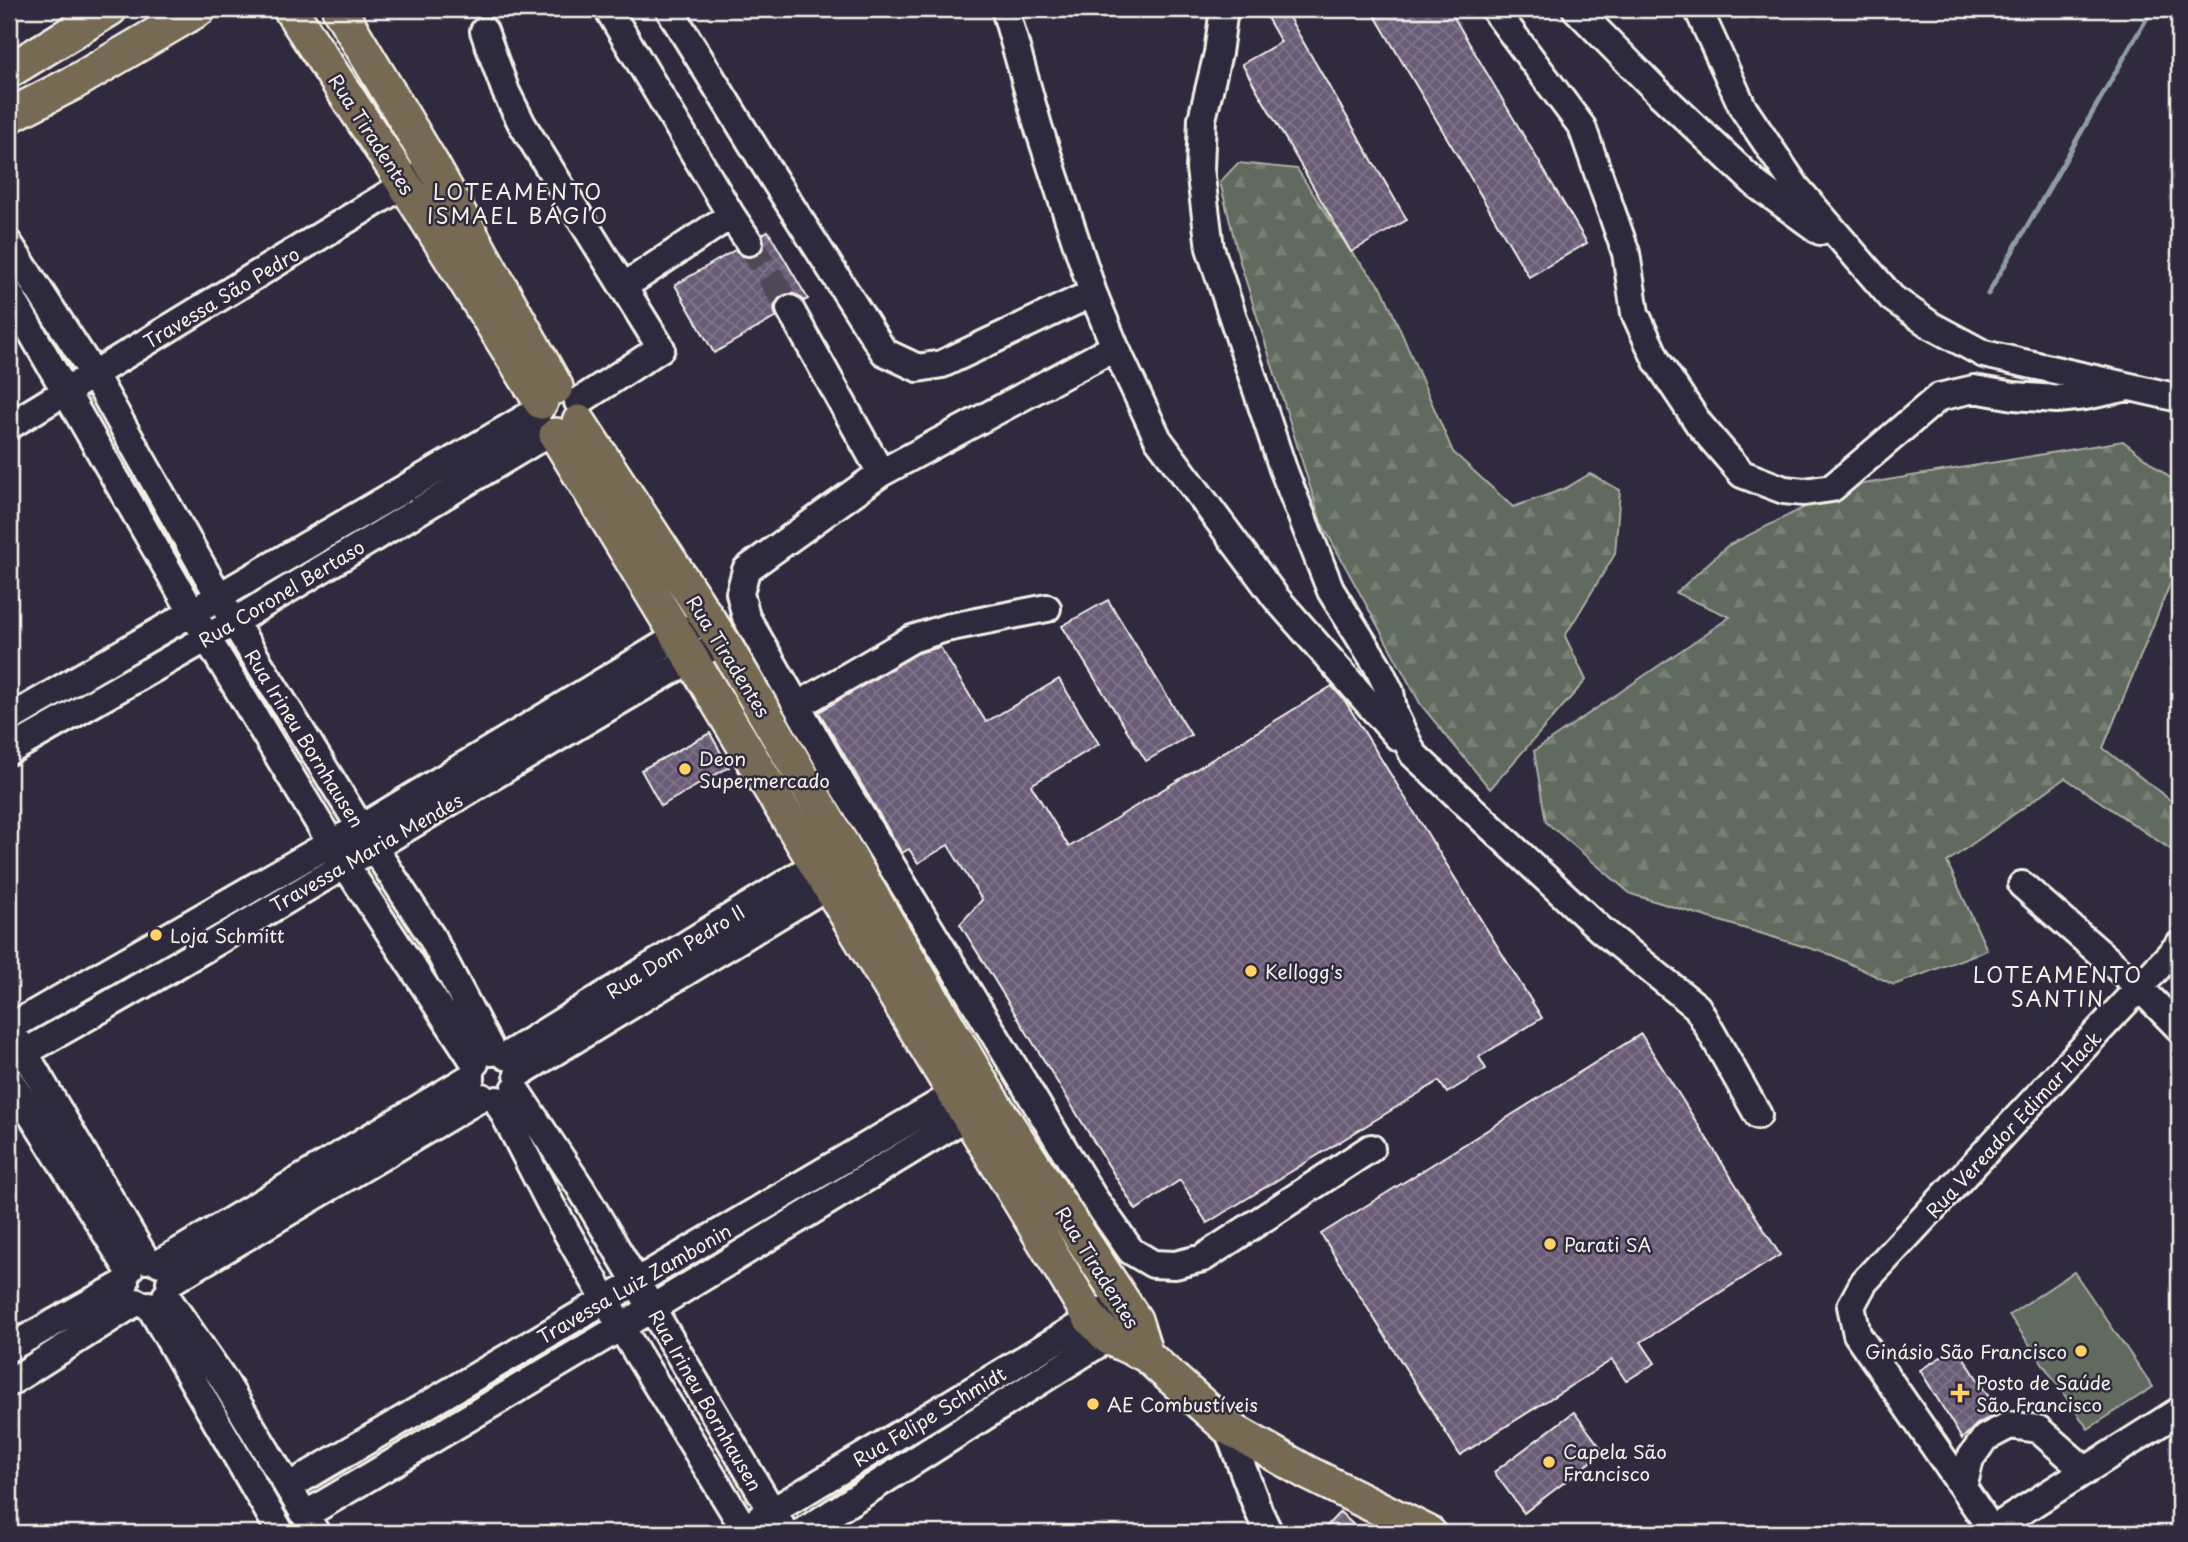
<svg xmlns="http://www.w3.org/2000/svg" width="2188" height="1542" viewBox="0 0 2188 1542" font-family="'Playpen Sans',sans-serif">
<defs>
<pattern id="forest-firs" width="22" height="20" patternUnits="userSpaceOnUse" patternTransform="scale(1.75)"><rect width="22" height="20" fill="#616a5f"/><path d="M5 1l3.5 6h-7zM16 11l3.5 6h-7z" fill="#788076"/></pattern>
<pattern id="building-cross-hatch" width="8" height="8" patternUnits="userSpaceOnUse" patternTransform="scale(1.75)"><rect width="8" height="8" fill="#6a5c77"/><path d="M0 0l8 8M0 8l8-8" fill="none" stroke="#80748a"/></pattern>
</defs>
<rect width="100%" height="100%" fill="#2f2a3d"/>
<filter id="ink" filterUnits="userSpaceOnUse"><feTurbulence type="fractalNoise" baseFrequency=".0143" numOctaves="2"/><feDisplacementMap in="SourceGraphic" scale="14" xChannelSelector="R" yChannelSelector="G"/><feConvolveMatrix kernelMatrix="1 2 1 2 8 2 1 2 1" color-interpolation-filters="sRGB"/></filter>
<g filter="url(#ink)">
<path fill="#616a5f" stroke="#aaaea4" stroke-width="2" d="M2074,1272L2153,1387L2088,1429L2009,1315Z"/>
<path fill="url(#forest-firs)" stroke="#aaaea4" stroke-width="2" d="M1238,163L1297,169L1351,252L1382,288L1453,452L1513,507L1564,489L1590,474L1620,490L1615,554L1565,636L1586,680L1490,789L1421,705L1321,522L1240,262L1220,182Z
M2123,441L2179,485V562L2103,748L2179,807V855L2065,778L1947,862L1987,950L1894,985L1832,955L1631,894L1546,822L1534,751L1730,617L1676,593L1727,546L1845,487Z"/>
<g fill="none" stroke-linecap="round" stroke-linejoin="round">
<path stroke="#8f9ca1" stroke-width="5" d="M1988,294L2152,9"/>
</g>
<path fill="url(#building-cross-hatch)" stroke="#f4f1e8" stroke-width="2" d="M1262,9H1284L1407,220L1351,252L1242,64L1281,42Z
M1371,9H1449L1587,243L1529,277Z
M768,231L808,299L804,301L799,296L791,293L782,296L777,300L774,308L776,317L714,353L675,285L735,250L743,256L749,258L757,255L763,248V234Z
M1108,600L1191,735L1146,761L1062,626Z
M940,647L986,722L1059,679L1099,744L1031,785L1069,847L1332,686L1345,701L1542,1018L1479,1057L1486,1069L1447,1093L1439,1081L1207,1223L1180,1180L1136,1210L960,924L982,900L948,845L918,863L909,849L902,853L819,712L918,653Z
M710,733L729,767L661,806L641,770Z
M1641,1034L1780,1255L1641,1342L1655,1363L1626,1381L1612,1360L1460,1455L1321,1234Z
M1957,1347L1999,1413L1977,1424L1962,1439L1920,1370Z
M1574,1412L1604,1452L1524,1513L1494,1472Z
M1340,1512L1362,1533H1320Z"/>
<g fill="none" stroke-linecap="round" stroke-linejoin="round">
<path stroke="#4d4857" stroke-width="26" stroke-dasharray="26 13" stroke-linecap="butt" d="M749,242L790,309"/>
<g stroke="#f4f1e8" stroke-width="32">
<path id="minor" d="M608,9L731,215L623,287
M669,9L773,178L884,352L918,368L942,364L1093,293L1039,129L1005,9
M1224,9L1218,53L1202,119L1200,169L1210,248L1283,469L1331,591L1377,665L1390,692L1394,714L1413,754L1600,929L1697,1007L1758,1115
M1494,9L1582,127L1626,253L1635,313L1657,361L1699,424L1742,474L1784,490L1804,492L1832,488L1939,397L1974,389L2014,396L2057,399L2085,396L2128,387
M1576,9L1657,91L1757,185L1820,231
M1698,9L1743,108L1796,187L1892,298L1932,326L1984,354L2179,398
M484,31L506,92L522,124L661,348L578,402
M731,215L749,242
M9,244L94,375L233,621L361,828L431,936L492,1052
M9,293L207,638L331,843L475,1063
M1093,293L1115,347L1158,439L1276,598L1398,737
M790,309L881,473
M1115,347L881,473L746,570L740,593L746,617L842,784L966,988L1093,1197L1131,1251L1153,1264L1175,1265L1203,1258L1371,1148
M9,426L420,175
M797,706L912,639L946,628L1047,608
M9,719L539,410
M9,751L207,638L550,432
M2022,885L2139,987L2179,1028
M9,1028L331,843L361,828L693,627
M16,1038L146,1260
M506,1056L831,855
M9,1061C245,930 473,784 707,650
M518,1074L845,875
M9,1079L129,1270
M515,1089L580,1187L785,1533
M497,1100L551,1205L621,1327L747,1533
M160,1263L471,1077
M170,1282L482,1097
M166,1296L223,1379L316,1533
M149,1305L281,1533
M9,1348L125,1283
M9,1383L136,1302
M1227,1427L1259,1512L1269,1533
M288,1487L972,1084
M1963,1488L1970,1459L1985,1438L2010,1425L2038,1429L2086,1471
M305,1515L621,1327L984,1106
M758,1520L1122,1300
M1992,1530L1857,1334L1851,1306L1864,1282L2179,945
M801,1533L1125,1327
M1987,1533L2179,1411"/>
</g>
<g stroke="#f4f1e8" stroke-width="38">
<path id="major" d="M290,9L405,185L541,402
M339,9L433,166L556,387
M9,71L110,9
M9,116L75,82L199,9
M579,422L723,642L992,1101L1135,1320L1146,1355
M556,435L1091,1319L1109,1338L1146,1355L1227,1427L1306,1472L1429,1533"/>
</g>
<use href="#minor" stroke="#2f2a3d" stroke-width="26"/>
<use href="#major" stroke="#766a54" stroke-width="33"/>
</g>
</g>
<g fill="#ffd166" stroke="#2f2a3d" stroke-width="2.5">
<circle cx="685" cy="769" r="7"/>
<circle cx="156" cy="935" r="7"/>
<circle cx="1251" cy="971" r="7"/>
<circle cx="1550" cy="1244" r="7"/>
<circle cx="2081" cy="1351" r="7"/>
<path d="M1956.5 1382.5h7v7h7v7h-7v7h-7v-7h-7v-7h7z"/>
<circle cx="1093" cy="1404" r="7"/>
<circle cx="1549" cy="1462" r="7"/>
</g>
<g text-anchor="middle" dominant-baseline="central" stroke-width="5" stroke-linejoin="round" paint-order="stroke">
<g font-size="19" fill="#f4f1e8" stroke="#2f2a3d">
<text transform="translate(372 134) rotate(57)">Rua Tiradentes</text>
<text transform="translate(221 297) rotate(-31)">Travessa São Pedro</text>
<text transform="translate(281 593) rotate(-31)">Rua Coronel Bertaso</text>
<text transform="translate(729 656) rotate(58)">Rua Tiradentes</text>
<text transform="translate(305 738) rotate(58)">Rua Irineu Bornhausen</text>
<text transform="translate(366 852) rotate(-30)">Travessa Maria Mendes</text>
<text transform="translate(675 951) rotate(-32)">Rua Dom Pedro II</text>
<text transform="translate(2013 1124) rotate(-47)">Rua Vereador Edimar Hack</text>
<text transform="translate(1098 1267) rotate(58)">Rua Tiradentes</text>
<text transform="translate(634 1283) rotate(-30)">Travessa Luiz Zambonin</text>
<text transform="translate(706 1400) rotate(60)">Rua Irineu Bornhausen</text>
<text transform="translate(929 1416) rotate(-31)">Rua Felipe Schmidt</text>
</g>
<g font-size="19" fill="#f4f1e8" stroke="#2f2a3d" text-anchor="start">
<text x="699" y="758">Deon<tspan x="699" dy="22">Supermercado</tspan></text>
<text x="170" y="935">Loja Schmitt</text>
<text x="1265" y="971">Kellogg's</text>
<text x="1564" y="1244">Parati SA</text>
<text x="2067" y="1351" text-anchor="end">Ginásio São Francisco</text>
<text x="1976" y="1382">Posto de Saúde<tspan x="1976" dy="22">São Francisco</tspan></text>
<text x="1107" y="1404">AE Combustíveis</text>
<text x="1563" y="1451">Capela São<tspan x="1563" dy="22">Francisco</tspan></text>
</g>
<g font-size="21" letter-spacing="2" fill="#f4f1e8" stroke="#2f2a3d">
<text x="518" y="191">LOTEAMENTO<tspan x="518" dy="24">ISMAEL BÁGIO</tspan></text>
<text x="2058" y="974">LOTEAMENTO<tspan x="2058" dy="24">SANTIN</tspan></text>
</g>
</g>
<rect width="2188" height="1542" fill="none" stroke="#2f2a3d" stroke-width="35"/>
<rect x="18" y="18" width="2153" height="1507" fill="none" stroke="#f4f1e8" stroke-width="2.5" filter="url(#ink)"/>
</svg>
